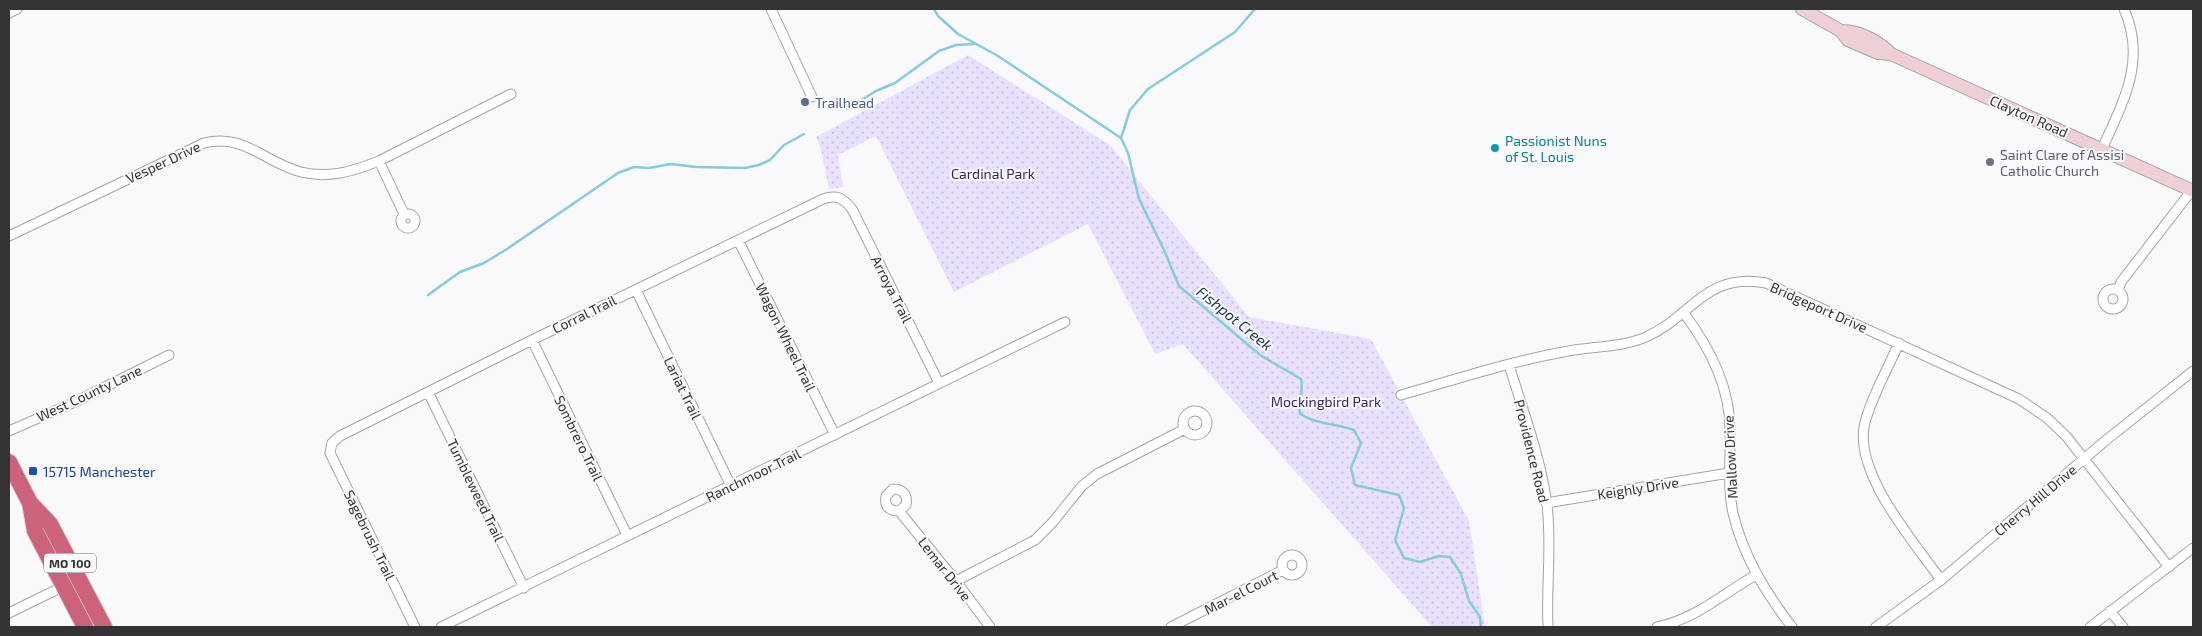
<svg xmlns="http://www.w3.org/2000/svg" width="2202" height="636" viewBox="0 0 2202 636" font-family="'Exo 2',sans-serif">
<defs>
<pattern id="park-dots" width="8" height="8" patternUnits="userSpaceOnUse" patternTransform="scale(1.25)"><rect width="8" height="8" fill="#e9e1ff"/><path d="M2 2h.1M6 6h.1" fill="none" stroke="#c8c2db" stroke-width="1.8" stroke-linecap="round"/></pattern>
</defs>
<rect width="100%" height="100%" fill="#f9f8fb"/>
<path fill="url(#park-dots)" d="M968,55L1110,145L1249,317L1371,339L1469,521L1485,627H1432L1183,344L1155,354L1088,224L954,292L876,136L838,155L843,187L829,189L821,149L816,137Z"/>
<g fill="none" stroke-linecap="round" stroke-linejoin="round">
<path stroke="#85ccdb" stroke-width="2.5" d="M934,9L938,16L958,34L998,56L1121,138L1128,153L1139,199L1164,250L1179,286L1260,355L1301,379C1304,392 1298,401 1300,414C1318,425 1335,423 1354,430L1361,443L1351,468L1355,485L1399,495L1404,508L1395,540L1404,558L1420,562L1439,556L1450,557L1461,574L1469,601L1480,617L1481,627
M847,109L876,91L895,83L939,51L956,45L974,44
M1121,138L1130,110L1148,89L1235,32L1255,9
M428,295L460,272L484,263L507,249L618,173L634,167L649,168L671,164L696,167L745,168L759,165L770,160L784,145L804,134"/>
<g stroke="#a4a4a7" stroke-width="11">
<path id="street" d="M771,9L812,97
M9,13L17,9
M2102,149C2123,102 2147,61 2124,9
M379,161L404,214
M401 221a7 7 0 1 1 14 0a7 7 0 1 1-14 0Z
M9,236L204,143C245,133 265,163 301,172C328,179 354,171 379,161L511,94
M738,240L835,435
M2103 299a10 10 0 1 1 20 0a10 10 0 1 1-20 0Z
M636,290L731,486
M2118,290L2121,282L2192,190
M1683,312C1709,346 1730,386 1730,430C1731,458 1727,486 1733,513C1743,556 1766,593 1792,627
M532,340L627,535
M1899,343C1889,366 1868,404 1864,427C1856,476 1914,542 1941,580
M1509,365C1523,411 1541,458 1547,505C1552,546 1546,587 1548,627
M428,392L524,588
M1401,395C1454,380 1508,362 1563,352C1590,346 1621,348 1646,337C1693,316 1705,272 1766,283L2019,399L2047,418L2066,436L2169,567
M1183 423a12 12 0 1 1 24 0a12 12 0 1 1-24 0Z
M9,431L75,402L169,355
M1546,503L1729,473
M899,511L906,505C908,495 903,489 893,489L886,496C884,506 889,511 899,511L956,581L990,627
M1282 565a10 10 0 1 1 20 0a10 10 0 1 1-20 0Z
M956,581L1035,540L1052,523L1082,486L1097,474L1185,429
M2110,611L2123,627
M9,613L64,586
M415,627L330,453L332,443L340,436L532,340L823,199C837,194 843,198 852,209L939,383
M441,627L1065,322
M1171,627L1283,570
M1657,627C1696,619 1722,594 1756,575
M1876,627L1941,580L2105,441L2193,371
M2090,627L2193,548"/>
</g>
<g stroke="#a4a4a7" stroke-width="14">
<path id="secondary" d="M1802,9L1841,31L1848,40L1878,53L1891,54L2193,191
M1841,31C1860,31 1878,41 1891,54"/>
</g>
<g stroke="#d6d6d6" stroke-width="18">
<path id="highway" d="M9,462L30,503L35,531L85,627
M30,503L50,524L104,627"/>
</g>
<use href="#street" stroke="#fff" stroke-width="9"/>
<use href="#secondary" stroke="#f0d0d7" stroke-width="12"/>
<use href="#highway" stroke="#cd637b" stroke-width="16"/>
</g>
<circle fill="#5c6f8a" stroke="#f9f8fb" stroke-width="2" cx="805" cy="102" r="5"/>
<circle fill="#0f9aa8" stroke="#f9f8fb" stroke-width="2" cx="1495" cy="148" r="5"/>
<circle fill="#6b7280" stroke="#f9f8fb" stroke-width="2" cx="1990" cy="162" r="5"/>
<rect fill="#1a4fb4" stroke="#f9f8fb" stroke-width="2" x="28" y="466" width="10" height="10" rx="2.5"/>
<g text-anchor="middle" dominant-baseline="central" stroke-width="4" stroke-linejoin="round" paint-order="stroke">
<rect fill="#f9f8fb" stroke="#6e6e70" stroke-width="1" x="44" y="553.5" width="52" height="19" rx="4"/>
<g font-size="12" font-weight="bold" fill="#333334">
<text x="70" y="563">MO 100</text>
</g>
<g font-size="14" fill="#4e5e75" stroke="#f9f8fb" text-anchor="start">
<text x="815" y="102">Trailhead</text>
</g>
<g font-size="14" fill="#333334" stroke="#f9f8fb">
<text transform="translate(2029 116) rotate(24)">Clayton Road</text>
<text transform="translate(163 162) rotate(-25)">Vesper Drive</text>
<text transform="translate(892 289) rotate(63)">Arroya Trail</text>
<text transform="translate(1819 307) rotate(24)">Bridgeport Drive</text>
<text transform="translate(584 314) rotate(-26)">Corral Trail</text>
<text transform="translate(786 337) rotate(64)">Wagon Wheel Trail</text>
<text transform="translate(683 388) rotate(64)">Lariat Trail</text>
<text transform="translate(89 393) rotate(-25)">West County Lane</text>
<text transform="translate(579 438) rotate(64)">Sombrero Trail</text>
<text transform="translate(1532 451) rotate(76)">Providence Road</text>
<text transform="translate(1730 457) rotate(-93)">Mallow Drive</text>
<text transform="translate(753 475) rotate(-26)">Ranchmoor Trail</text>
<text transform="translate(1638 488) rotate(-9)">Keighly Drive</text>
<text transform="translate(476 490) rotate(64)">Tumbleweed Trail</text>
<text transform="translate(2035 500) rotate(-40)">Cherry Hill Drive</text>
<text transform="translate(370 535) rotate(64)">Sagebrush Trail</text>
<text transform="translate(945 569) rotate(52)">Lemar Drive</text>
<text transform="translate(1241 592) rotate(-27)">Mar-el Court</text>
</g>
<g font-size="14" fill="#0d838f" stroke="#f9f8fb" text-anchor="start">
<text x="1505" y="140">Passionist Nuns<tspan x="1505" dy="16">of St. Louis</tspan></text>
</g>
<g font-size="14" fill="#5b616d" stroke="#f9f8fb" text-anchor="start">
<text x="2000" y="154">Saint Clare of Assisi<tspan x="2000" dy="16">Catholic Church</tspan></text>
</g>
<g font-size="14" fill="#361f5c" stroke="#f9f8fb">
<text x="993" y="173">Cardinal Park</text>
<text x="1326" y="401">Mockingbird Park</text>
</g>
<g font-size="14" fill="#164399" stroke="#f9f8fb" text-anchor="start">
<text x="43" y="471">15715 Manchester</text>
</g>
<g font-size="15" font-style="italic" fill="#193b42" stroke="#f9f8fb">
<text transform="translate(1235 318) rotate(39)">Fishpot Creek</text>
</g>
</g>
<rect width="2202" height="636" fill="none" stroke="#333334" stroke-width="20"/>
</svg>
